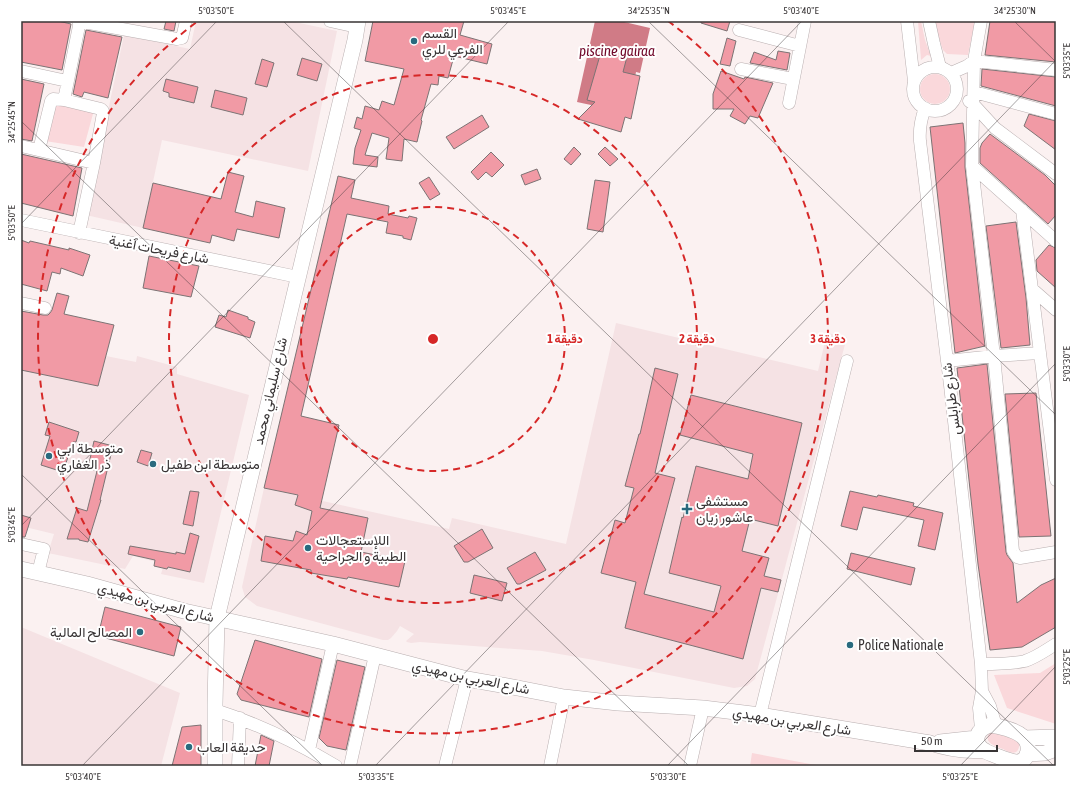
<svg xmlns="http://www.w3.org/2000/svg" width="1077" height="787" viewBox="0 0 1077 787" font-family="'Asap Condensed',Vazirmatn,sans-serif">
<rect width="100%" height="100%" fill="#fbf1f1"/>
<path fill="#f5e2e4" d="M196,21H224L232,23L233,21H290L337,31L308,171L162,140L143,228L86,215L124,35L190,49Z
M616,323L818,371L827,333L847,337L755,679L747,686L734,688L594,660L542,651L420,642L411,643L407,642L406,641L414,634L400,626L397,631L391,638L388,640H383L257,606L245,597L242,587L264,488L449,529L452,518L566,544Z
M106,356L136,362L137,356L177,367V374L249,395L204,583L161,574L164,564L133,556L125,569L48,553L54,534L21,526V370L98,386Z
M21,627L180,693L161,766H21Z"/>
<path fill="#fad8db" d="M918,21H921L925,40L931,56L927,55L921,60Z
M933,21H975L968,55L947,54L943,50Z
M920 89a15 15 0 1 1 30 0a15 15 0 1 1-30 0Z
M56,103L94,110L84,147L45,141Z
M1056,663V724L1007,708L994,675L1040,673Z
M990,732H1003L1020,743C1019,746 1019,750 1016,752C1011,754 1007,751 1003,749C996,746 982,743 990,732Z
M752,753L821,766H750Z"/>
<path fill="#d07b86" d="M595,21H620L650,28L640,73L636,72L628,113L577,102Z"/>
<path fill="#f19aa5" stroke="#7c7374" d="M21,21H58L71,24L62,70L21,62Z
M166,21H176L174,31L164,29Z
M373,21H464L460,35L492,44L487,64L454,56L448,78L439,76L438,85L431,84L421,120L422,121L417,142L404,139L402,161L386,159L389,138L372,133L365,155L378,157L377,167L353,164L355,148L361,130L354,128L357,117L362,119L365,106L379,110L382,101L394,105L404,69L365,61Z
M701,21H730L727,31L701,23Z
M990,21H1056V62L985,55Z
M86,30L122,37L108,98L84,92L82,97L73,94Z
M727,38L736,41L730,66L720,64Z
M603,45L628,53L623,72L640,76L631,119L625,117L621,132L578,119L595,102L587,100Z
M778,51L790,53L787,70L750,63L754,52L776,60Z
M302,58L322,64L317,81L297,75Z
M262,59L274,63L267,87L255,84Z
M982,69L1056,77V106L981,86Z
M721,71L744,79L745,77L773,83L758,118L750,116L745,124L730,116L734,109H713V94Z
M21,79L44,84L32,141L21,139Z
M166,79L198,87L194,103L169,97V93L163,91Z
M215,90L247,98L243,115L211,107Z
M1029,114L1056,121V150L1024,126Z
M482,115L489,127L454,149L446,137Z
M963,123L965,143V167L985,346L955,353L930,127Z
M990,134L1045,175L1056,186V215L1048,224L980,163V148L982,143Z
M574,147L581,154L571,165L564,159Z
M605,147L618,159L610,166L598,154Z
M491,152L504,165L492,177L486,172L478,180L471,172Z
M21,154L82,168L73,216L21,203Z
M537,169L541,179L525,185L521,175Z
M228,172L244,176L235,212L253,217L256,201L285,208L279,238L237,229L234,241L212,235L210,243L143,228L153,183L221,199Z
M338,176L355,180L351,198L389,206L388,214L408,218L409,216L417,218L411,240L403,238V236L386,233L388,222L347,214L301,416L339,425L320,508L368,518L361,552L405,561L399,587L348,577L347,579L311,573V570L261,561L265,536L293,541L296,531L307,535L312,511L295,505L298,495L264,488Z
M429,177L440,194L430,200L419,183Z
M595,180L610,182L603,232L587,229Z
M1016,222L1026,298L1030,345L1001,348L986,226Z
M21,240L29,243L30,241L69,250V248L90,255L83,276L61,268L60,274L52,272L47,291L21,284Z
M1049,245L1056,248V288L1037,271L1036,260Z
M149,256L199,266L191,297L143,288Z
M57,293L69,296L64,314L114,325L98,386L21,370V311L43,315H48L50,313L52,310Z
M228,310L248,317V319L255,322L250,338L215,327L219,315L226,317Z
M987,364L1006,552L1007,555L1013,563L1017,603L1041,585L1056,578V627L1022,647L990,650L978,564L957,368Z
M655,368L678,374L655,473L675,478L644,594L714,612L721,586L669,573L682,517L683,518L696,466L748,479L753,454L680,435L691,395L802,423L778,526L750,519L742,551L769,558L764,576L781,580L778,592L761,588L743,659L625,628L636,582L601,573L615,520L625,523L634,488L625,486L639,434H640Z
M1036,393L1051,536L1019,537L1005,394Z
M49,422L79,432L76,442H73L63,472L41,465L50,436L45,435Z
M94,441L113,446L100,500H101L88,542L79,540V539H67L77,508L87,511L97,471L88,468Z
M141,450L152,453L148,466L137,462Z
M190,491L199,492L193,526L183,524Z
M850,491L877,497L878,495L914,503L913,506L943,513L935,550L918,546L924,520L863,507L857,530L841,526Z
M21,515L31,518L25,537H21Z
M482,529L493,548L468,562H464L454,546Z
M190,533L199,536L190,572L168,567L167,569L154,566L155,560L128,554L130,546L176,554V552L185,554Z
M535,552L546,570L520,584H517L507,568Z
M851,553L915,568L911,585L847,569Z
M474,575L507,583L502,601L470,593Z
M105,607L181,627L174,656L98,636Z
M255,640L322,659L309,717L241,700L237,694Z
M337,660L365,667L346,750L327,746L319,738Z
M201,725V766H172L182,727Z
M261,735L274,741L269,766H255Z"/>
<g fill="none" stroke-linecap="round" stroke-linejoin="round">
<g stroke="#b9afb0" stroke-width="13">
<path id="minor" d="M78,21L177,39L182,38L186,21
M330,21L357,27
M907,21L914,81
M929,21L934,44L940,67
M981,21L974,61L972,166L994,356L1013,551L1017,557L1020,558L1056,552
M739,30L800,46
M913 89a22 22 0 1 1 44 0a22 22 0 1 1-44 0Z
M741,69L793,79
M21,71L67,81
M951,73L967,66L974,61L1056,70
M974,92L1056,114
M64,100L80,21
M969,101L973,104L995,128L1056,174
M789,103L805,21
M925,108C921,119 919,130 920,141L950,385L981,664L982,691L979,708L981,729
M21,146L94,163
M39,150L51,101L53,99L64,100L101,109L103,111V113L94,163L79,233
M972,166L1056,241
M1022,210L1056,480
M21,220L298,277
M1032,289L1056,310
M21,303L45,308
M947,361L994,356L1040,353
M21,544L44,549L38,573
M981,664C996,664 1011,664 1025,661C1037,657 1046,650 1056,644
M982,691L990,706L996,726
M215,710C259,724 296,742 336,766
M760,715L847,361
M309,750L333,644
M238,766L240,718
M350,766L375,655
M445,766L467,679
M550,766L564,697
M690,766L703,708"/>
</g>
<g stroke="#b9afb0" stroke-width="16">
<path id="tertiary" d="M21,569L87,584L184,611L333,644L467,679L507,686L564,697L618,703L703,708L760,715L930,743C948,749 964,752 984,750
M990,725C999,726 1015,730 1022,736C1032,744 1030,763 1015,762C1009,761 988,753 983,750C971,740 978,729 990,725Z
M1024,738L1056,737
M940,742L977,738
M1027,754L1045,753L1056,749
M215,766V704L217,618L355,40L358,21"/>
</g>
<use href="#minor" stroke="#fff" stroke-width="12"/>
<use href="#tertiary" stroke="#fff" stroke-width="15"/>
</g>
<path fill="none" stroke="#383435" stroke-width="1" stroke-opacity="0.45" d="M283,21L1054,766M648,21L1056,415M1014,21L1056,62M21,121L689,766M21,224L217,21M21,474L323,766M21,526L509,21M82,766L802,21M375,766L1056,60M667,766L1056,363M960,766L1056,666"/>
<g fill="none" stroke="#d62828" stroke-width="2" stroke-dasharray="7 5">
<circle cx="433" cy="339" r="132"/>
<circle cx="433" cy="339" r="264"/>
<path d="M668 21A395 395 0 1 1 198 21"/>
</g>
<g fill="#296a7e" stroke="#fff" stroke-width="1.5">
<circle cx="414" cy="41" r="4"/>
<circle cx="49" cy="456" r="4"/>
<circle cx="153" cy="464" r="4"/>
<path d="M685 503h4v4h4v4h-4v4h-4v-4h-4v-4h4z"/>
<circle cx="308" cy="548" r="4"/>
<circle cx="140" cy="632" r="4"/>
<circle cx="850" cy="645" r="4"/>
<circle cx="189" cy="747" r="4"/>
</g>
<g text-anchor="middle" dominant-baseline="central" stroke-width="4" stroke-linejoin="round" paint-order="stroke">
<g font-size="14" fill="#383435" stroke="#fff" text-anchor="start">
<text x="422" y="33">القسم<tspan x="422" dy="16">الفرعي للري</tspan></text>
<text x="57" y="448">متوسطة ابي<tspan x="57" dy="16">ذر الغفاري</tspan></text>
<text x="161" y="464">متوسطة ابن طفيل</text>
<text x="696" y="501">مستشفى<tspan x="696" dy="16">عاشور زيان</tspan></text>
<text x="316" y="540">اللإستعجالات<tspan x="316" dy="16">الطبية و الجراحية</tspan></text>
<text x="132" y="632" text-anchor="end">المصالح المالية</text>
<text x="858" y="645">Police Nationale</text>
<text x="197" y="747">حديقة العاب</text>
</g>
<g font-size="14" fill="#383435" stroke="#fff">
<text transform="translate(159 249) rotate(11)">شارع فريحات ٱغنية</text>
<text transform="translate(270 391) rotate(-77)">شارع سليماني محمد</text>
<text transform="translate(951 399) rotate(-97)">شارع طرابلس</text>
<text transform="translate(156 602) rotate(15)">شارع العربي بن مهيدي</text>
<text transform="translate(471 677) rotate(12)">شارع العربي بن مهيدي</text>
<text transform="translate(792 721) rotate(9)">شارع العربي بن مهيدي</text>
</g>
<g font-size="15" font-style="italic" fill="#700628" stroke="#fff">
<text x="617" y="50">piscine gairaa</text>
</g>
</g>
<circle cx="433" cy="339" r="6" fill="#d62828" stroke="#fff" stroke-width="2"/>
<g font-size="12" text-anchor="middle" font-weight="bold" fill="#d62828" stroke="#fff" stroke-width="4" stroke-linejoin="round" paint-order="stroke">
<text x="565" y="343">1 دقيقة</text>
<text x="697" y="343">2 دقيقة</text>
<text x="828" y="343">3 دقيقة</text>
</g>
<rect width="1077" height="787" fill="none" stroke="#ffffff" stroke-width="44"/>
<path d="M915 745v6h82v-6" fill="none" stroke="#383435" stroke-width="2"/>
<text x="921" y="745" font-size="12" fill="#383435" stroke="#ffffff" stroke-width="3" paint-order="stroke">50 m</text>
<rect x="22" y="22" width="1033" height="743" fill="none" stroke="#383435" stroke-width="1.5"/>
<g font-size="10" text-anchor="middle" fill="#383435">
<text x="216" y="14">5°03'50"E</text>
<text x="508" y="14">5°03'45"E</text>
<text x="649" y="14">34°25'35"N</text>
<text x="801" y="14">5°03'40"E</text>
<text x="1015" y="14">34°25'30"N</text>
<text transform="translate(1066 61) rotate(-90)" y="4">5°03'35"E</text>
<text transform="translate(11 122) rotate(-90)" y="4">34°25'45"N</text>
<text transform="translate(11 223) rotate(-90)" y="4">5°03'50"E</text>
<text transform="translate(1066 364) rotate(-90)" y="4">5°03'30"E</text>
<text transform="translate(11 525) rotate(-90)" y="4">5°03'45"E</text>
<text transform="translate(1066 667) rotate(-90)" y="4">5°03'25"E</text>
<text x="83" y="780">5°03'40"E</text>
<text x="376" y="780">5°03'35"E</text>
<text x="668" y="780">5°03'30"E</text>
<text x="960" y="780">5°03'25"E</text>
</g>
</svg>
